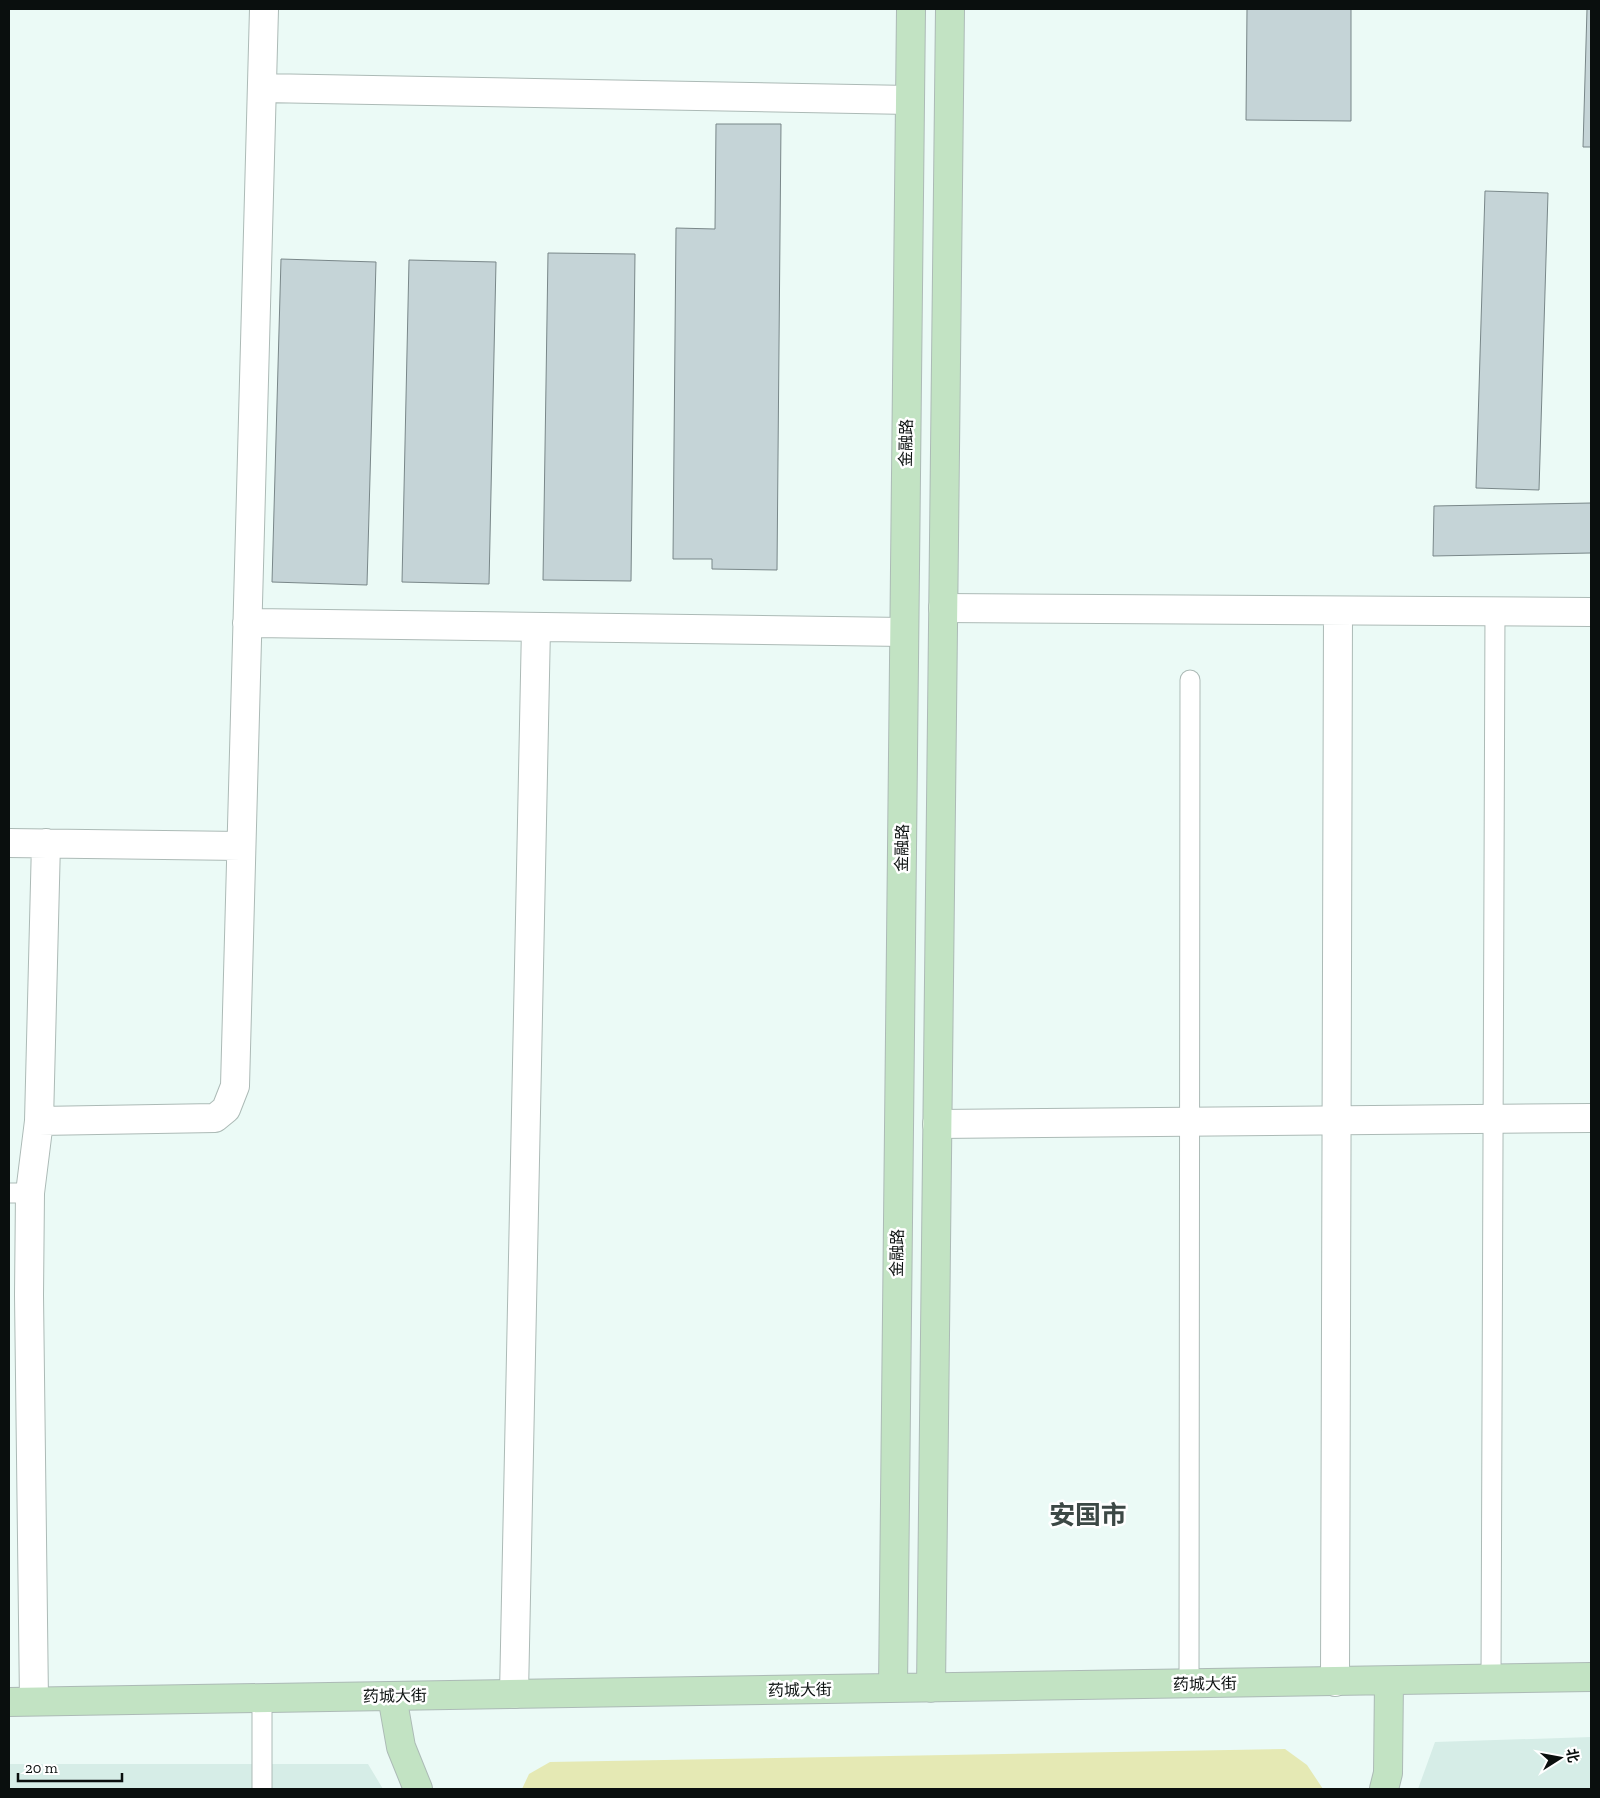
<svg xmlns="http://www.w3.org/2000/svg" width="1600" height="1798" viewBox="0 0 1600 1798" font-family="'Zilla Slab','Noto Sans SC',serif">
<rect width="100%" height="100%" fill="#ebfaf6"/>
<path fill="#d6ede7" d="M1591,1737V1789H1418L1435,1742Z
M9,1764H368L383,1789H9Z"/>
<path fill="#e5e9b4" d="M1285,1749L1307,1765L1323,1789H522L529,1774L550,1762Z"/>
<path fill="#c5d4d7" stroke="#798789" d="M1247,9H1351V121L1246,120Z
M1587,9H1591V147H1583Z
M716,124H781L777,570L712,569V559H673L676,228L715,229Z
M1485,191L1548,193L1539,490L1476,488Z
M548,253L635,254L631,581L543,580Z
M281,259L376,262L367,585L272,582Z
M409,260L496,262L489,584L402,582Z
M1591,503V553L1433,556L1434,506Z"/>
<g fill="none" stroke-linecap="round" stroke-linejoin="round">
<g stroke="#acbab6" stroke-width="21">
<path id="lane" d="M9,1193H30
M1491,1679L1495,611
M1189,1684L1190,680
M262,1698V1789"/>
</g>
<g stroke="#acbab6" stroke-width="30">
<path id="street" d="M262,88L910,100
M943,608L1591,612
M247,623L904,632
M9,843L241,846
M39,1121L215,1118L226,1109L235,1086L264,9
M937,1124L1591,1118
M1335,1682L1338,611
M514,1694L536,627
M34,1701L29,1295L30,1193L39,1121L46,843"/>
</g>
<g stroke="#acbab6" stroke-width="30">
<path id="secondary" d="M893,1688L911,9
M931,1688L950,9
M392,1696L401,1747L418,1789
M9,1702L1591,1677
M1384,1789L1388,1773L1389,1681"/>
</g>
<use href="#lane" stroke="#fff" stroke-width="19"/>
<use href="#street" stroke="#fff" stroke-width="28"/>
<use href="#secondary" stroke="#c2e3c3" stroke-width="28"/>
</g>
<g text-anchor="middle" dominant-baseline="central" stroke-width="5" stroke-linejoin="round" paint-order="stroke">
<g font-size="16" fill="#0a0f0e" stroke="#fff">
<text transform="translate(906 443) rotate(-89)">金融路</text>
<text transform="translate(902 848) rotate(-89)">金融路</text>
<text transform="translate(897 1253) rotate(-89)">金融路</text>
<text transform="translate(1205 1684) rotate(-1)">药城大街</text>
<text transform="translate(800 1690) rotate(-1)">药城大街</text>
<text transform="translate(395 1696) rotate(-1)">药城大街</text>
</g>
<g font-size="26" font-weight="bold" fill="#3c4845" stroke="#fff">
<text x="1088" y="1515">安国市</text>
</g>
</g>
<rect width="1600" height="1798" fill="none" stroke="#0a0f0e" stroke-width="20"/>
<g transform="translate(1560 1758) rotate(79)" stroke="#ffffff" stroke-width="4" paint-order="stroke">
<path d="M0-4L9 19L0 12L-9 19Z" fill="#0a0f0e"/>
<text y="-8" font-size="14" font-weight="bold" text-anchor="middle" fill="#0a0f0e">北</text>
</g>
<path d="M18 1773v8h104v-8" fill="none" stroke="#0a0f0e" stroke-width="2.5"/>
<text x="25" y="1773" font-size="15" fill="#0a0f0e" stroke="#ffffff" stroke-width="4" paint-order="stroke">20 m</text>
</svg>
